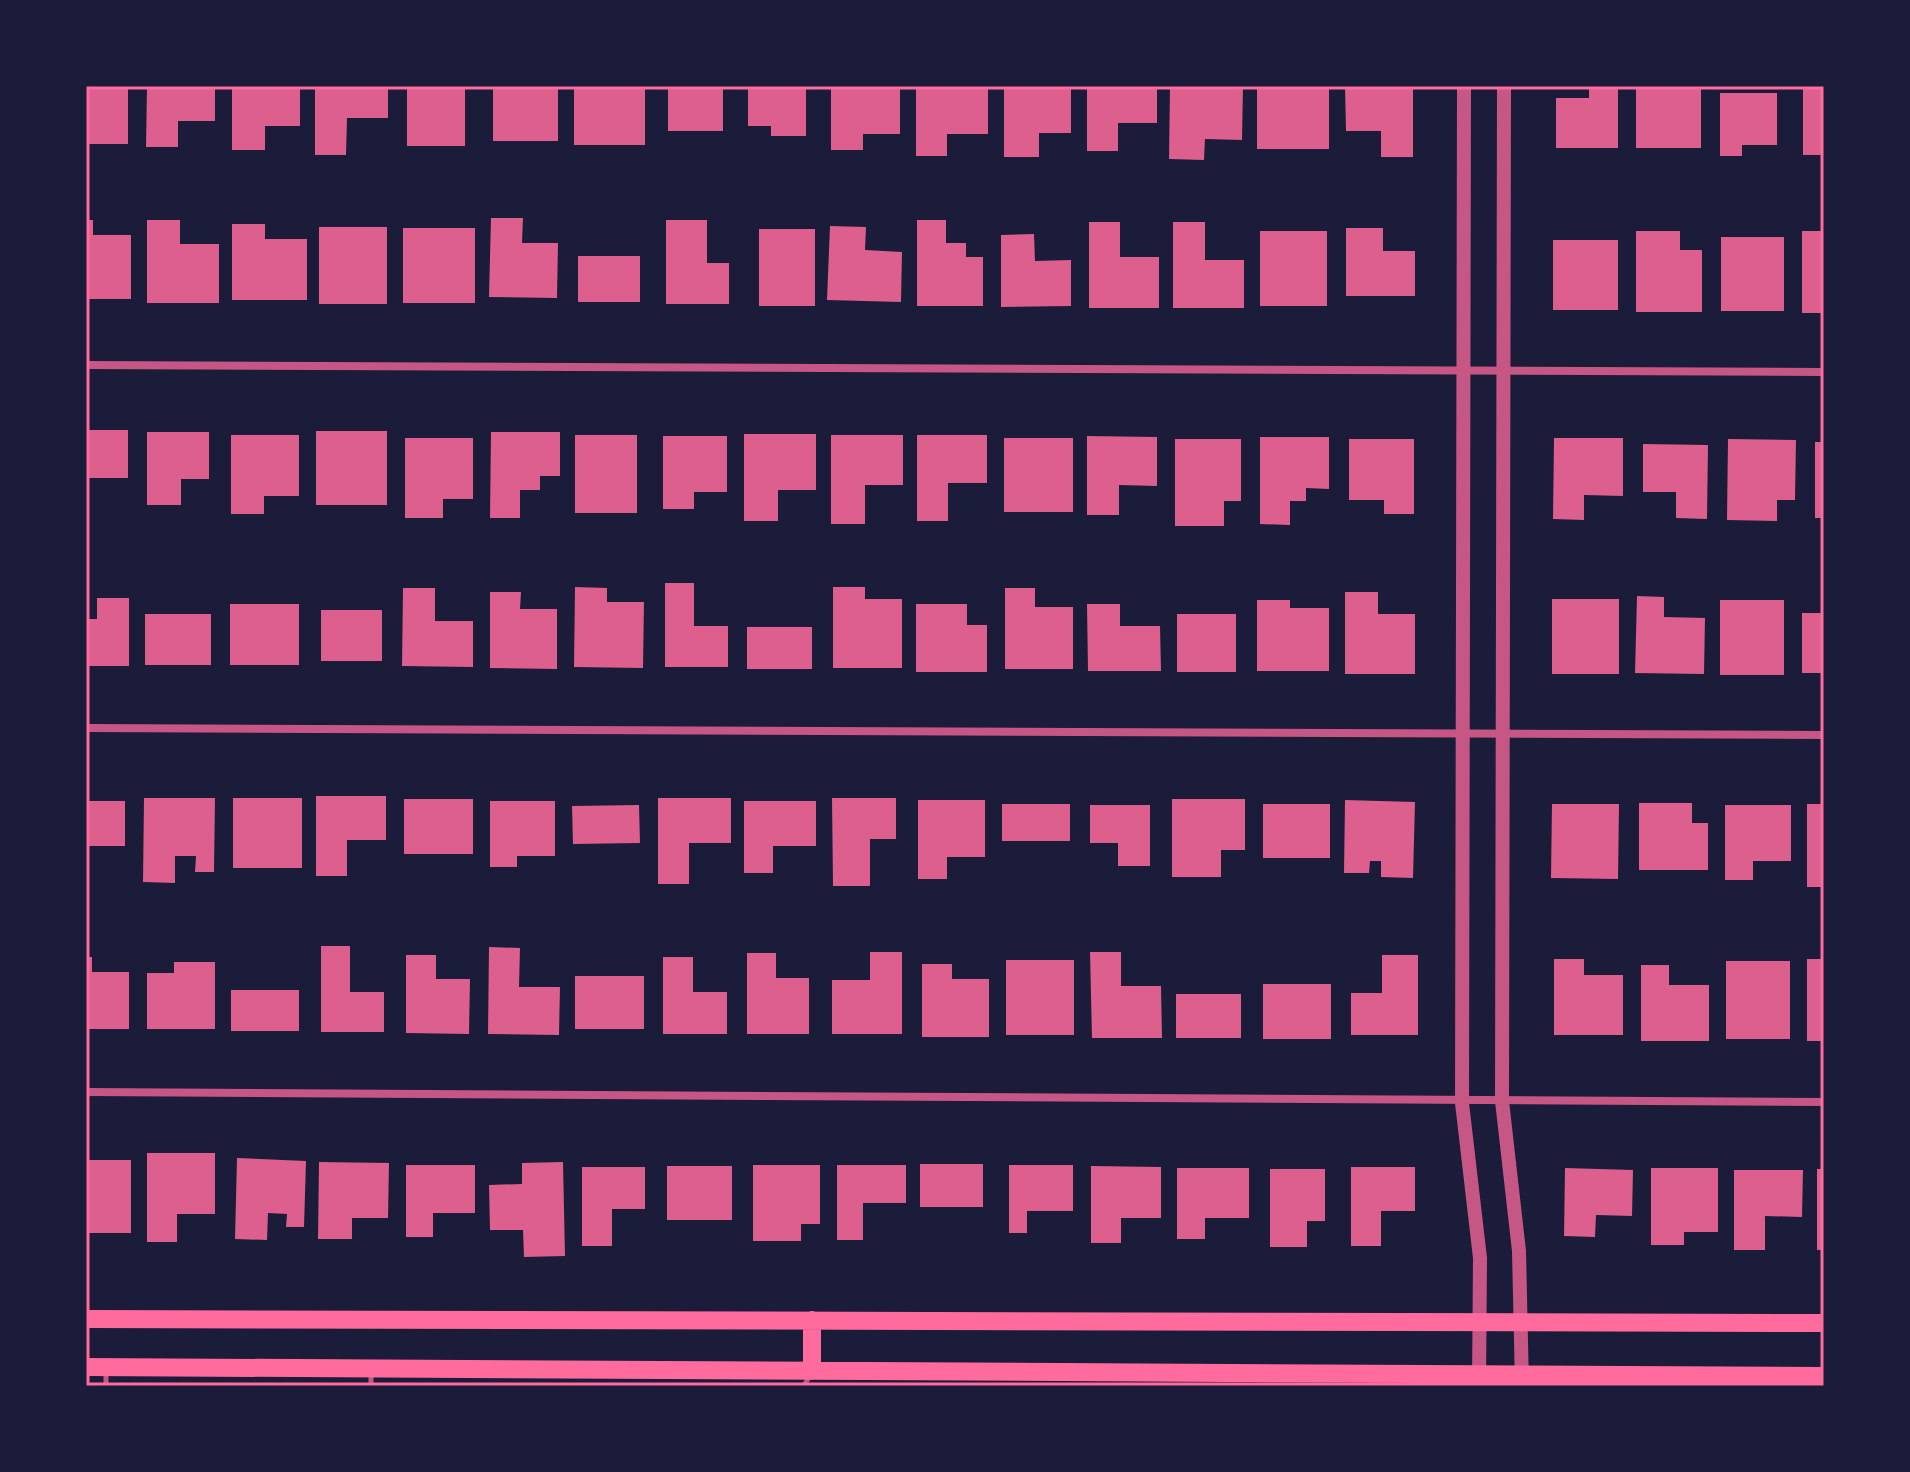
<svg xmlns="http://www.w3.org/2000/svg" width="1910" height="1472" viewBox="0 0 1910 1472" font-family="'IBM Plex Sans',sans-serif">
<rect width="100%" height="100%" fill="#1b1b3a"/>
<path fill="#dd5f8e" d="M86,86H128V144H86Z
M147,86H215V121H178V147H146Z
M232,86H300V126H265V150H232Z
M315,86H388V118H347L346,155H315Z
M407,86H465V146H407Z
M493,86H558V141H493Z
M574,86H645V145H574Z
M668,86H723V131H668Z
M748,86H806V136H771V126H748Z
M831,86H900V134H863V150H831Z
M916,86H988V134H947V156H916Z
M1004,86H1071V133H1039V157H1004Z
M1087,86H1157V123H1118V151H1087Z
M1170,86H1243L1242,140L1205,139L1204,160L1169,159Z
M1257,86H1329V149H1257Z
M1345,86H1413V157H1381V131H1346Z
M1589,86H1618V148H1556V98H1589Z
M1636,86H1701V148H1636Z
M1803,86H1824V155H1803Z
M1720,93H1777V145H1742V156H1720Z
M491,218H523L522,243H558L557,298L489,297Z
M86,220H93V235H131V299H86Z
M147,220H180V244H219V303H147Z
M666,220H707V263H729V304H666Z
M917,220H946V243H966V257H983V306H917Z
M1089,222H1120V257H1159V308H1089Z
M1173,222H1205V260H1244V308H1173Z
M232,224H265V239H307V300H232Z
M830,226L866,227L865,250L902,252L901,302L827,300Z
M319,227H387V304H319Z
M403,228H475V303H403Z
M1346,228H1383V251H1415V296H1346Z
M759,229H815V306H759Z
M1260,231H1327V306H1260Z
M1636,231H1680V250H1702V312H1636Z
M1802,231H1824V313H1802Z
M1034,234L1035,261L1071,260V306L1001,307V235Z
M1721,237H1784V311H1721Z
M1553,240H1618V310H1553Z
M578,256H640V302H578Z
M86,430H128V478H89V516H86Z
M316,431H387V505H316Z
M147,432H209V479H181V505H147Z
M491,432H560V476H540V490H520V518H490Z
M744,434H816V490H778V521H744Z
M231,435H299V496H264V514H231Z
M575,435H637V513H575Z
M831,435H903V485H865V524H831Z
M917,435H987V483H948V521H917Z
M663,436H727V492H694V509H663Z
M1087,436L1157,437V486L1119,485V515H1087Z
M1260,437H1329V489L1306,488V501H1290V525L1260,524Z
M405,438H473V499H443V518H405Z
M1004,438H1073V512H1004Z
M1554,438H1623V496L1584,495V520L1553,519Z
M1175,439H1241V501H1224V526H1175Z
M1349,439H1414V514H1384V500H1349Z
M1728,439L1796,440L1795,500H1777V521L1727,520Z
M1815,442H1824V518H1815Z
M1643,444L1708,445L1707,519L1676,518V492H1643Z
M665,583H694V626H728V667H665Z
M575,587L607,588V602H644L643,668L574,667Z
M833,587H865V599H902V668H833Z
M403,588H435V621H473V667L402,666Z
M1005,588H1035V607H1073V669H1005Z
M490,592H521L520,609H557V669L490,668Z
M1345,592H1378V614H1415V674H1345Z
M1637,596L1664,597V617L1705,618L1704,674L1635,673Z
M97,598H129V666H86V619H97Z
M1552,599H1619V674H1552Z
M1257,600H1290V608H1329V671H1257Z
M1720,600H1784V675H1720Z
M230,604H299V665H230Z
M916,604H967V625H987V672H916Z
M1087,604H1120V626H1160L1161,671H1088Z
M321,610H382V661H321Z
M1802,613H1824V673H1802Z
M145,614H211V665H145Z
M1177,614H1236V672H1177Z
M747,627H812V669H747Z
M316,796H386V840H347V876H316Z
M144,798H215L214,872H195L196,856H175V883L143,882Z
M233,798H302V868H233Z
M658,798H731V843H689V884H658Z
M832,798H896V839H870V886H833Z
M404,799H473V854H404Z
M1172,799H1245V850H1221V877H1172Z
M918,800H985V857H947V879H918Z
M1345,800L1415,802L1413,878L1381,877V861H1370L1369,873H1344Z
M86,801H125V846H86Z
M490,801H555V856H517V867H490Z
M744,801H816V846H773V873H744Z
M1639,803H1692V823H1708V870H1639Z
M1002,804H1070V841H1002Z
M1263,804H1330V858H1263Z
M1552,804H1619L1618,879L1551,878Z
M1807,804H1824V887H1807Z
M639,805L640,843L573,844L572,806Z
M1090,805H1150V866H1118V843H1090Z
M1725,805H1791V861H1753V880H1725Z
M321,946H350V992H384V1032H321Z
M489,947L520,948L519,987H560L559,1035L488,1034Z
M870,952H902V1034H832V980H870Z
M1090,952H1121V986H1161L1162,1038H1092Z
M747,953H776V978H809V1034H747Z
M406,955H436V979H470L469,1034L406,1033Z
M1382,955H1418V1035H1351V993H1382Z
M86,957H92V972H129V1029H86Z
M663,957H693V992H727V1034H663Z
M1554,959H1584V975H1623V1035H1554Z
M1807,959H1824V1041H1807Z
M1006,960H1074V1035H1006Z
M1726,961H1790V1039H1726Z
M174,962H215V1029H147V973H174Z
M922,964H952V979H989V1037H922Z
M1641,965H1669V985H1709V1041H1641Z
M575,976H644V1029H575Z
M1263,984H1331V1039H1263Z
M231,990H299V1031H231Z
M1176,994H1241V1038H1176Z
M147,1153H215V1214H177V1242H147Z
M237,1158L306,1161L304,1227H286L287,1214L268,1213L267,1240L235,1239Z
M86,1160H131V1233H86Z
M319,1162L389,1163L388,1218H352V1239H318Z
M563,1162L565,1256L524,1257L523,1230H490L489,1185L522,1184V1163Z
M920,1164H983V1207H920Z
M406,1165H475V1213H433V1237H406Z
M753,1165H820V1224H801V1241H753Z
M837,1165H906V1203H863V1240H837Z
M1009,1165H1073V1211H1027V1233H1009Z
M667,1166H732V1220H667Z
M1091,1166L1161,1167V1218H1121V1243H1091Z
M582,1167H645V1209H612V1246H582Z
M1351,1167H1415V1211H1381V1246H1351Z
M1177,1168H1249V1218H1205V1239H1177Z
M1565,1168L1633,1170L1632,1216L1596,1215L1595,1237L1564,1236Z
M1651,1168H1718V1232H1684V1245H1651Z
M1270,1169H1325V1221H1307V1247H1270Z
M1817,1169H1824V1250H1817Z
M1734,1170H1803L1802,1217L1765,1216V1250H1734Z"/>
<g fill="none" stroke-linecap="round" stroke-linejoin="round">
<path stroke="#c65784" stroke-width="5" d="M106,1372V1386
M371,1374V1386
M804,1386L810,1375"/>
<path stroke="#c65784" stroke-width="8" d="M86,365L1824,372
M86,728L1824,735
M86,1092L1824,1102"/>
<path stroke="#c65784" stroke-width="14" d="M1464,86L1462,1103L1480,1258L1479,1386
M1504,86L1502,1101L1519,1251L1522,1386"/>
<path stroke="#ff6b9d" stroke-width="18" d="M86,1319L1824,1323
M812,1320V1371
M86,1367L1824,1376"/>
</g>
<rect width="1910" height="1472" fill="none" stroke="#1b1b3a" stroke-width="176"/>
<rect x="88" y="88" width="1734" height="1296" fill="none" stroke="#ff6b9d" stroke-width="3"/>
</svg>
